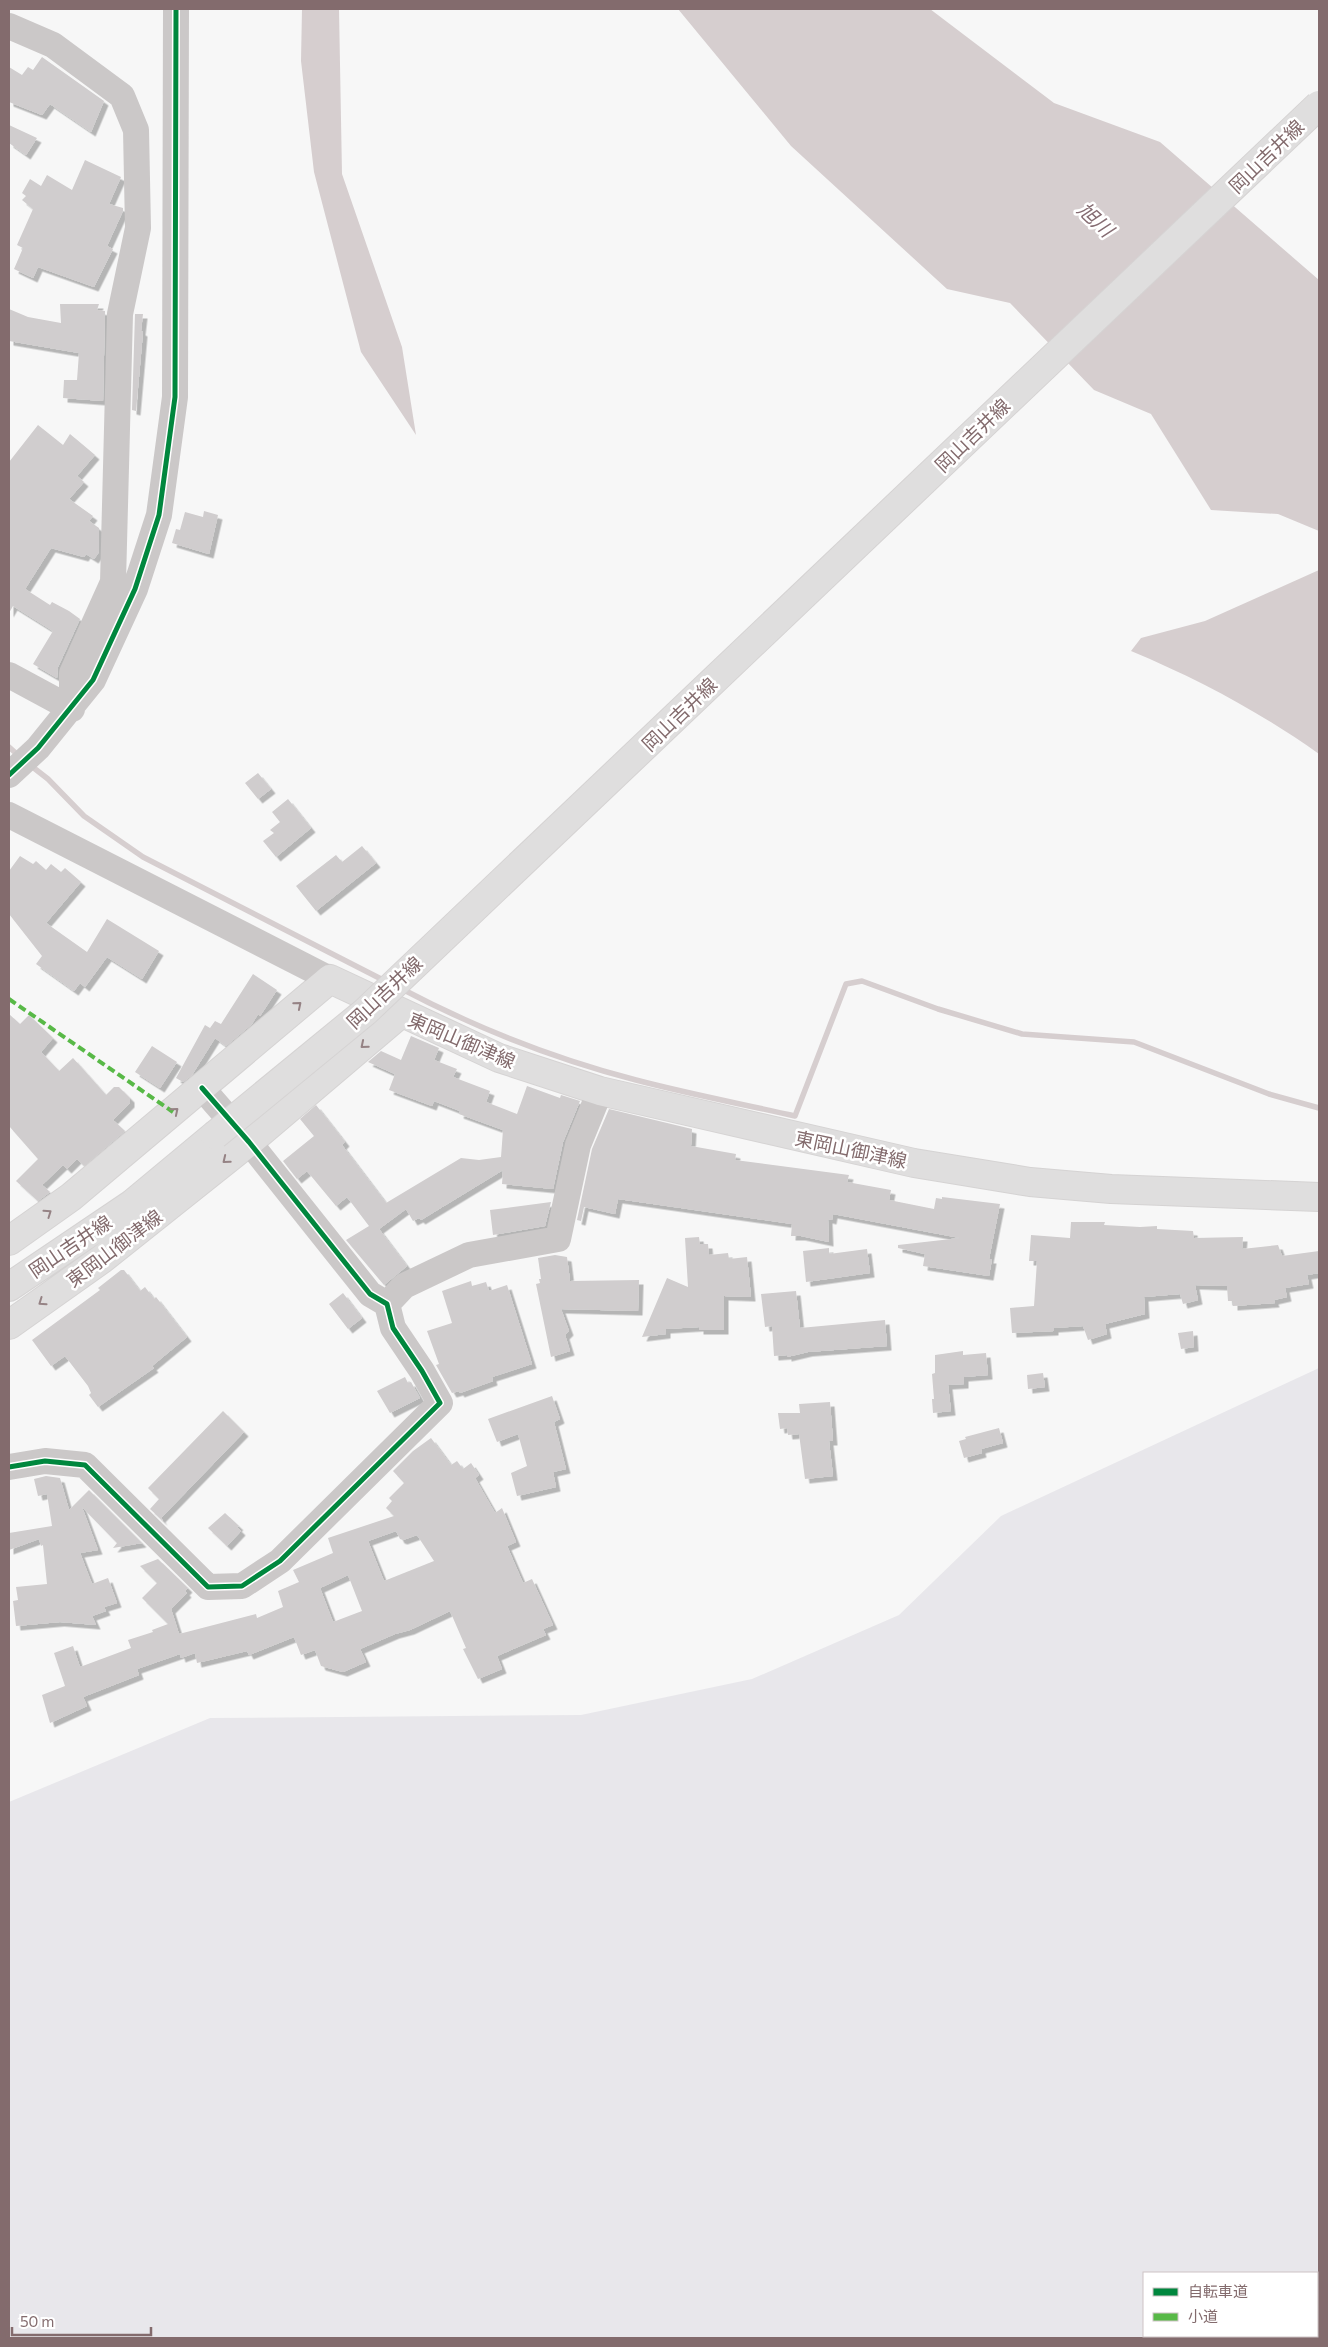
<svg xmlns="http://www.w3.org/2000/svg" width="1328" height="2347" viewBox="0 0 1328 2347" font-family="Commissioner,'Noto Sans JP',sans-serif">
<defs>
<filter id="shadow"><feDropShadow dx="4.5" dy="4.5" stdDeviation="0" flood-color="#0004"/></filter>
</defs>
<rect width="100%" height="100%" fill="#f7f7f7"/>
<path fill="#e8e7eb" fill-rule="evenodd" d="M1319,1368V2338H9V1802L210,1718L581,1715L752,1679L899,1615L1001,1516ZM1144,2273H1317V2336H1144Z"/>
<path fill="#d6cecf" d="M302,9H339L342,174L402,347L416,435L361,352L314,172L301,61Z
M678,9H930L1054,103L1160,142L1319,280V531L1278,514L1211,510L1151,414L1094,390L1010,303L947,289L791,146Z
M1319,570V754C1258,711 1200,680 1131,651L1141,638L1205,621Z"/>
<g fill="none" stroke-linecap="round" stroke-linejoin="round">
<path stroke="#d6cecf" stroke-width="5.5" d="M9,747L19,756
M30,765L48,779L84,816L143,857L387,982
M400,988C474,1027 555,1059 636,1080C689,1094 742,1104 795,1116L846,984L862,981L938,1009L1022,1034L1134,1042L1269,1094L1319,1108"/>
</g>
<path fill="#d0cdce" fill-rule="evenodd" filter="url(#shadow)" d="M42,57L104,101L91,132L50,104L42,115L9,102V67L22,75L28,67L33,70Z
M9,125L37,138L26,155L9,143Z
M85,160L121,177L109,204L123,208V211L107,246L113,249L94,287L38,267L33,278L14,269L23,248L17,245L33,209L22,200L26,196L22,193L30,179L41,186L47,175L72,190Z
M60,304H99L97,310L105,311L103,401L63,398L64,380H77L79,353L9,341V309L28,317L61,323Z
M135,314H143L141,331L143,332L136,411L132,410Z
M38,425L63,445L70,434L95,455L77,476L84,482L69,499L93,516L89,521L99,528V552L94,559L86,554L84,557L51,548L25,589L50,605L52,602L69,611L80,619L58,667L57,678L33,664L53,631L13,606L9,613V462Z
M204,511L218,515L209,554L172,543L176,529L180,530L185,512L203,517Z
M258,773L271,789L258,799L245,783Z
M288,799L311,828L276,857L263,841L274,833L270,830L280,822L272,812Z
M362,846L376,863L316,911L296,886L336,855L342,862Z
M20,856L33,864L36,861L46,870L51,864L61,872L65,868L81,882L46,923L87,952L107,919L159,951L142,979L107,957L85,987L80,983L74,991L36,964L42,956L9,914V871Z
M253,974L277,990L260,1016L258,1014L252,1024L226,1046L215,1038L192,1075L183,1082L176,1078L205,1025L210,1028L215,1021L221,1024Z
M9,1014L20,1024L29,1015L53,1038L41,1052L59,1071L73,1058L106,1095L114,1087H119L130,1098V1103L113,1120L125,1131L84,1166L77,1159L67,1169L63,1165L42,1185L50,1192L38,1201L16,1181L38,1159L9,1126Z
M411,1036L439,1048L434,1060L457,1069L453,1077L490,1091L486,1102L517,1114L527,1086L560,1098L561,1095L580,1101L563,1142L553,1189L502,1184L503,1170L421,1220L419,1218L413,1221L406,1209L379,1229L407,1266L384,1285L346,1240L369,1226L347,1197L336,1206L307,1171L297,1179L283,1161L314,1136L300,1119L316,1105L345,1142L342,1145L386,1203L461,1158L479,1160L501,1157L503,1130L459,1114L460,1111L434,1101L432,1106L389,1090L395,1074L368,1062L381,1051L401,1060Z
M152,1046L177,1062L160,1088L135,1072Z
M609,1109L692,1129L691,1146L736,1154L735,1160L849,1175L847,1182L891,1190L889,1200L934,1209L936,1198L942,1199V1197L1000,1204L989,1259H992L989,1276L923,1266L925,1254L898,1248V1245L960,1238L833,1214L832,1220L828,1219L829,1242L801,1236H791L792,1224L618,1199L615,1214L584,1207L581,1221L577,1220L592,1149Z
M551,1202L545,1226L493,1235L490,1210Z
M1071,1222H1105L1104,1225L1140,1227L1157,1226V1229L1193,1231L1194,1238L1243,1237L1242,1249L1278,1245L1282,1256L1319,1251V1273L1307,1275L1309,1284L1285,1288L1287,1297L1274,1300L1275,1303L1233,1306V1301H1228L1227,1286L1195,1285L1198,1300L1183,1304L1180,1294L1144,1297L1145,1314L1105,1324L1107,1334L1088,1340L1083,1326L1054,1328V1331L1012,1333L1010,1308L1034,1306L1037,1261H1029L1031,1235L1070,1238Z
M699,1237L700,1244H708L709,1255L728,1253L729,1259L747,1257L751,1297L724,1296V1330H699V1327L666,1329V1334L642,1337L667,1278L688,1287L685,1238Z
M829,1248V1254L867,1249L870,1273L806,1282L803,1251Z
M555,1255L567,1257L570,1281L639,1280L638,1311L561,1309L569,1331L565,1335L570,1351L551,1357L536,1284L540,1283L539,1279H541L538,1258Z
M121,1270H124L140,1291L145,1287L154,1299L156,1297L187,1337L152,1366L154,1368L98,1407L89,1395L91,1393L88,1386L65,1356L51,1366L32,1340L100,1290L98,1288Z
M471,1281L472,1286L486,1282L489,1291L507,1285L532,1364L492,1377L493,1381L460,1393L459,1391L452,1393L436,1365L439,1364L427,1331L452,1323L442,1291Z
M796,1291L800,1328L885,1320L887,1346L808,1352L787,1357V1355L774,1356L772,1326L765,1327L761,1294Z
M343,1293L362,1318L348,1329L329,1304Z
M1193,1331L1194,1347L1181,1349L1178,1333Z
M963,1351V1355L986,1353L988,1375L964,1377V1384L948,1385L951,1411L933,1413L932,1399H934L932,1374L935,1373V1355Z
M1043,1373L1045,1387L1028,1389L1027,1375Z
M405,1377L408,1383L411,1382L420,1398L390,1413L377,1391Z
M552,1396L560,1419L554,1422L566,1469L553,1472L556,1487L517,1496L511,1473L527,1466L518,1434L497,1442L488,1419Z
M830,1402L833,1441H829L833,1476L805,1479L799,1434L788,1435L787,1428L780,1429L778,1413H800L799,1404Z
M223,1411L244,1432L161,1518L163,1521L150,1509L159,1499L148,1488Z
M999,1428L1003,1443L981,1449L982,1453L964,1458L959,1441L966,1439L965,1437Z
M431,1438L451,1465L457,1461L463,1469L471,1463L479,1475L475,1478L495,1513L502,1508L516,1542L507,1546L523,1583L532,1579L553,1625L543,1629L546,1635L497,1656L502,1669L478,1679L463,1649L466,1648L450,1611L410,1630L395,1634L360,1649L366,1662L343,1672L321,1666L315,1650L301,1655L294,1637L249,1655L247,1651L197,1663L195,1653L181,1658L180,1654L137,1669L139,1675L83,1697L87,1706L50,1723L42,1695L65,1686L54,1653L73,1646L80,1667L131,1648L128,1640L153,1632L152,1630L168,1624L142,1598L157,1583L140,1566L158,1559L188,1588L185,1591L187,1593L171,1609L179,1634L256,1614L257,1618L283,1607L278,1591L299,1582L293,1570L333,1553L328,1538L394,1516L386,1508L392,1501L389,1498L404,1483L393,1471L413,1451ZM396,1531L400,1539L403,1540L417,1535L434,1561L384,1581L368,1541ZM348,1575L362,1611L333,1622L320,1588Z
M46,1476L60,1478L69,1510L89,1490L142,1543L113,1548L117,1543L82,1507L98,1550L80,1553L92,1584L108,1578L117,1603L104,1607L106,1611L92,1616L96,1625L60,1622L16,1626L13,1601L18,1600L16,1587L47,1584L43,1545L41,1546L39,1539L9,1550V1533L52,1526L47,1494L38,1496L34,1479Z
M225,1513L239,1526L237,1527L241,1531L227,1546L208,1528Z"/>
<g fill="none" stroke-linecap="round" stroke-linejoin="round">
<g stroke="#d5d3d3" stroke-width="30">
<path id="major" d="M9,1241L71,1197L330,979L499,1058L600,1091L914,1163L1030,1182L1111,1189L1319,1197
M9,1287L132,1204L215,1135
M9,1325L102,1259L249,1142L401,1013"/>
</g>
<path stroke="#cbc8c8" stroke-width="26" d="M9,26L53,45L122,96L136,130L138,228L120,314L113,582L72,673V709
M9,675L72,709
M9,775L38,748L93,680L135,589L159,515L175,397L176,9
M9,815L330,979
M387,1304L404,1286L469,1255L558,1239L578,1145L600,1091
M9,1467L45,1461L85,1465L208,1587L242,1586L280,1561L440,1403L422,1371L393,1328L387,1304L370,1294L249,1142L202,1088"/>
<use href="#major" stroke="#dfdede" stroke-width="28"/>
<g stroke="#d5d3d3" stroke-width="30" stroke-linecap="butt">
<path id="major-bridge" d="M215,1135L365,1012L1319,105"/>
</g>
<use href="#major-bridge" stroke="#dfdede" stroke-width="28"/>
<path stroke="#58b947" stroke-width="4" stroke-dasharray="8 4" stroke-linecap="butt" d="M9,999L173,1112"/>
<g stroke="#fff" stroke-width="8">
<path id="cycleway" d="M9,775L38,748L93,680L135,589L159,515L175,397L176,9
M9,1467L45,1461L85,1465L208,1587L242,1586L280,1561L440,1403L422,1371L393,1328L387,1304L370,1294L249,1142L202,1088"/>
</g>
<use href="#cycleway" stroke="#00873e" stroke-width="5"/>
</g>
<defs><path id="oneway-chevron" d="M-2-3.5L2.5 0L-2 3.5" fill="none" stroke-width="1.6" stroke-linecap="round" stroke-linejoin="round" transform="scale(1.25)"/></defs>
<g stroke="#958284">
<use href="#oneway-chevron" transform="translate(298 1005) rotate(-40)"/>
<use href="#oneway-chevron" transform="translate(364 1045) rotate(140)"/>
<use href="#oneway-chevron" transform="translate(175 1111) rotate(-40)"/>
<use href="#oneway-chevron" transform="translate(226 1160) rotate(141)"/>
<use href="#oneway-chevron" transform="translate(48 1213) rotate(-35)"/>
<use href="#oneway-chevron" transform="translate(42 1302) rotate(145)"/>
</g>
<g text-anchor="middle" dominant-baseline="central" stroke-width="5" stroke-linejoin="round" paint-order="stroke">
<g font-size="19" fill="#836b6d" stroke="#fff">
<text transform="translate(1266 156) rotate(-44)">岡山吉井線</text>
<text transform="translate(972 435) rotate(-44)">岡山吉井線</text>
<text transform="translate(679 714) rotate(-44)">岡山吉井線</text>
<text transform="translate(384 992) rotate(-43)">岡山吉井線</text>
<text transform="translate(462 1040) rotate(23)">東岡山御津線</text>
<text transform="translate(851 1149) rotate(12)">東岡山御津線</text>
<text transform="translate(70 1246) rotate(-34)">岡山吉井線</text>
<text transform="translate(114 1248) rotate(-37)">東岡山御津線</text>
</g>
<g font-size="20" font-style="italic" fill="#856c72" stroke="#fff">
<text transform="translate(1096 219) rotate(43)">旭川</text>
</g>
</g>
<rect width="1328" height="2347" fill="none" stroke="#836b6d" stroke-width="20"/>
<rect x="1143" y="2272" width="175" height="65" fill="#ffffff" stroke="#cdc4c5"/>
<rect x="1153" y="2288" width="25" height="8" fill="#00873e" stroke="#cdc4c5"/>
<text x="1188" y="2297" font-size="15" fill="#836b6d">自転車道</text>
<rect x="1153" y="2313" width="25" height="8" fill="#58b947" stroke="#cdc4c5"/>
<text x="1188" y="2322" font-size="15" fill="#836b6d">小道</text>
<path d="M12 2327v8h139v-8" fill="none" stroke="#836b6d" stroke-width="2.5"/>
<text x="20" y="2327" font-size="15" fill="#836b6d" stroke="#ffffff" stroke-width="4" paint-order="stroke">50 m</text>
</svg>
